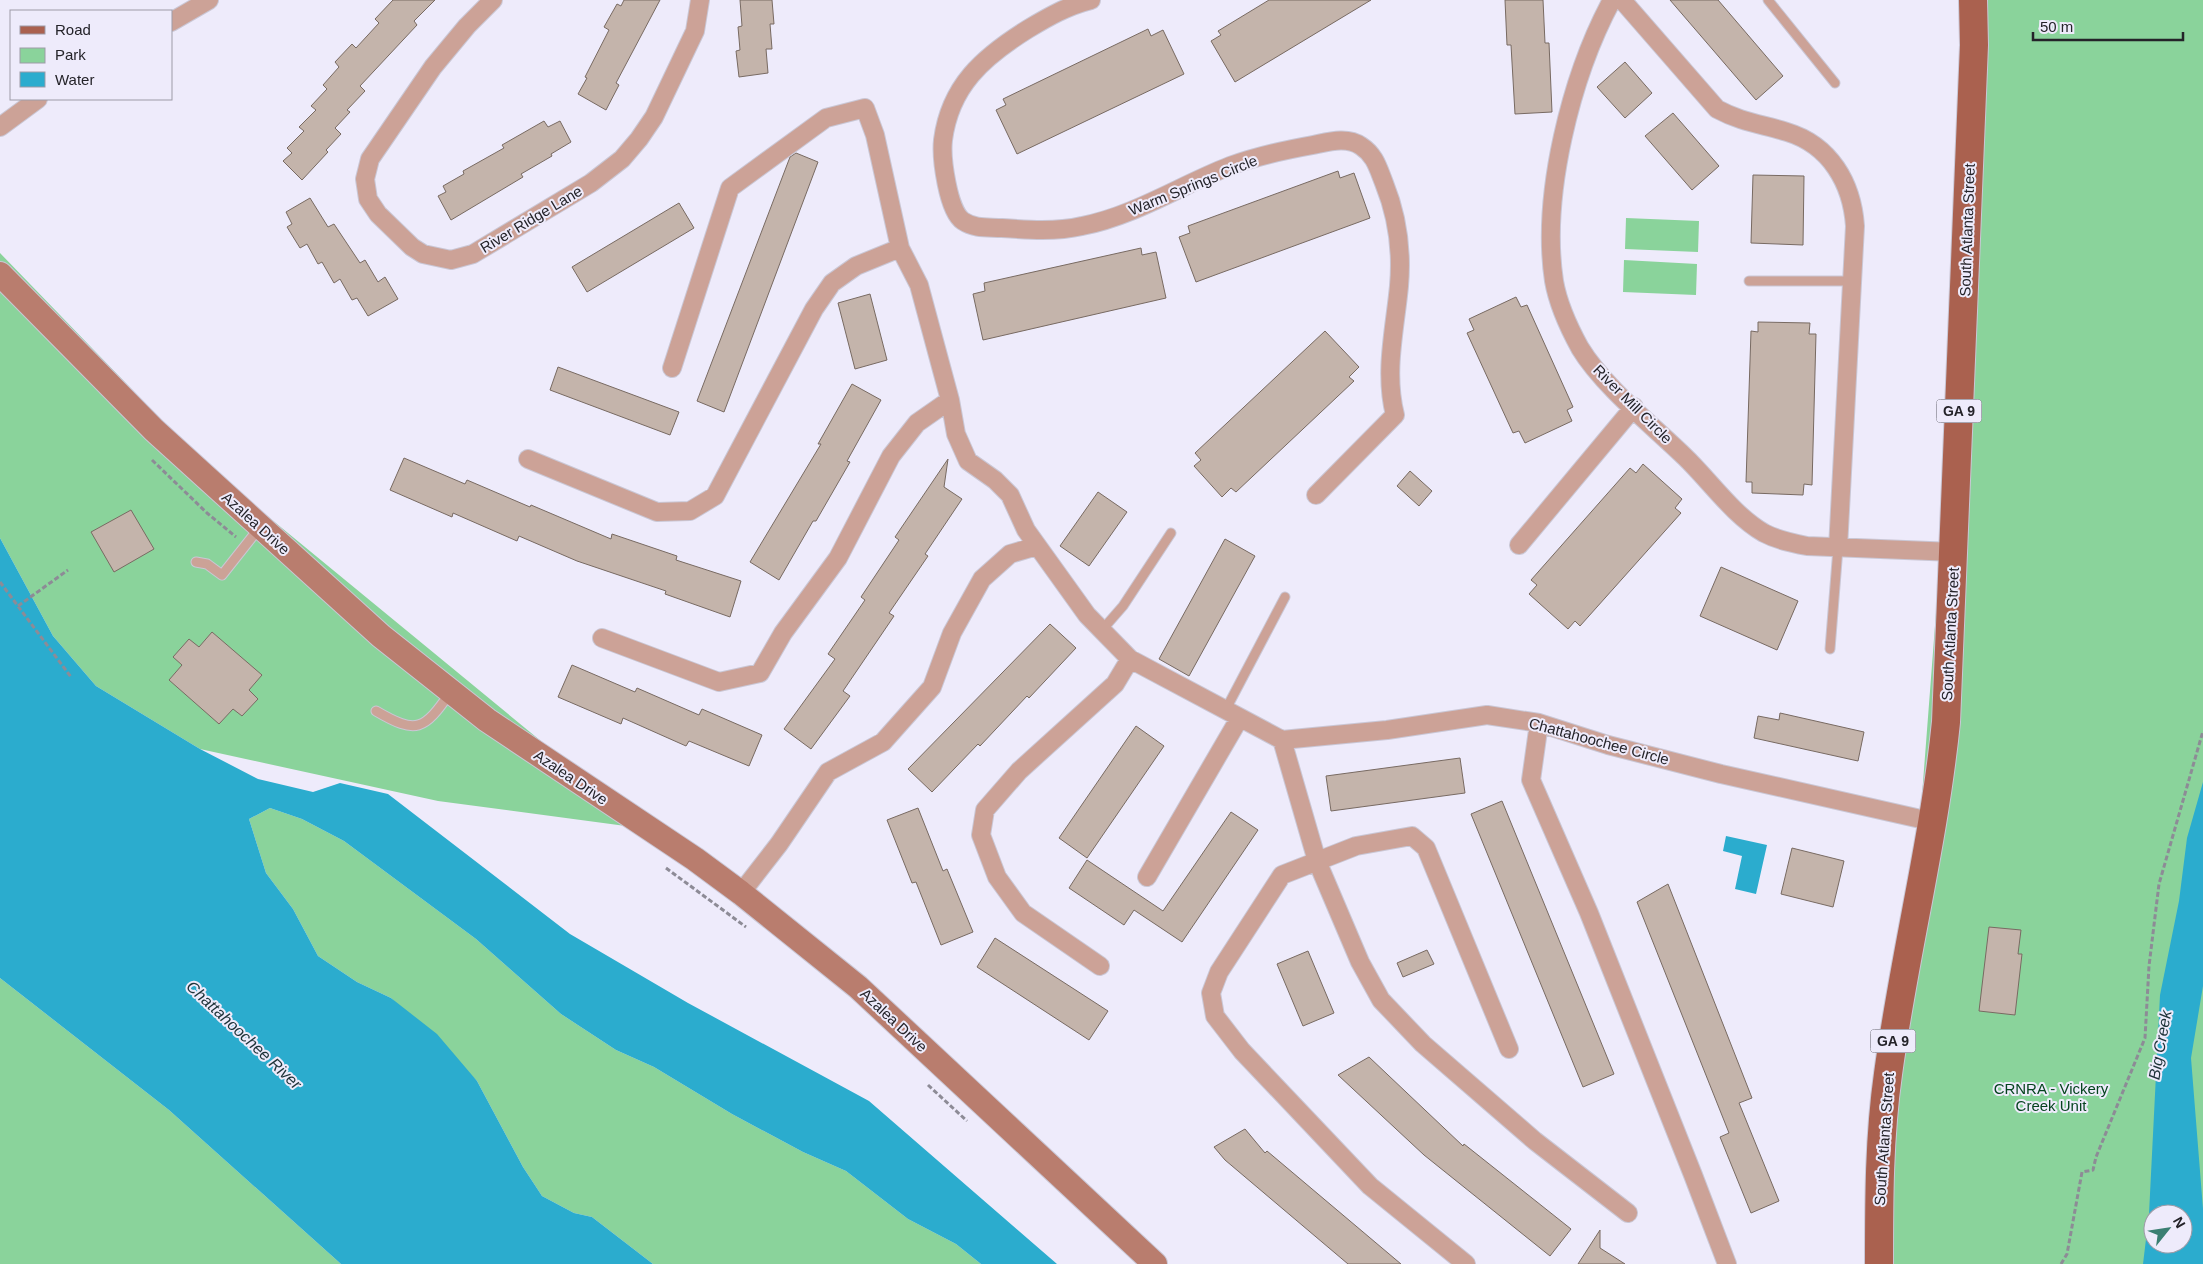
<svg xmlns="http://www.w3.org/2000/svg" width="2203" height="1264" viewBox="0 0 2203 1264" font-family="Helvetica,sans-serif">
<rect width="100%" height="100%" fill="#eeebfb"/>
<path fill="#8ad39b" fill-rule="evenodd" d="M1975,0H2203V1264H1886L1975,105ZM2153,1214H2183V1244H2153Z
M1626,218L1699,221L1698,252L1625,249Z
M0,253L204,464L648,829L438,801L200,749L96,686L53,636L0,538Z
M1624,260L1697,264L1696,295L1623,292Z
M270,808L302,819L344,841L476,939L561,1014L616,1050L654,1067L732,1114L803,1152L846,1171L908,1219L956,1244L981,1264H653L592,1217L574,1213L542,1196L523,1167L477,1081L391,998L357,982L318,956L293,909L266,873L249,819Z
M0,978L169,1110L341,1264H0Z"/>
<path fill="#2bacce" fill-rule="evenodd" d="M0,538L53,636L96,686L200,749L258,779L313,792L340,783L388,794L570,934L688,1003L869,1101L1057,1264H981L956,1244L908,1219L846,1171L803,1152L732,1114L654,1067L616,1050L561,1014L476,939L344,841L302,819L270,808L249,819L266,873L293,909L318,956L357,982L391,998L437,1034L477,1081L523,1167L542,1196L574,1213L592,1217L653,1264H341L169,1110L0,978Z
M2203,782V986L2191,1058L2203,1209V1264H2143L2149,1214L2160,995L2179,901L2187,838ZM2153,1214H2183V1244H2153Z
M1726,836L1767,845L1756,894L1735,889L1742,856L1723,851Z"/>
<path fill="#c4b4ab" stroke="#786a62" d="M393,0H435L414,21L417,25L360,86L365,91L347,110L350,112L335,128L341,134L326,150L328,152L302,180L283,161L292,153L287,148L304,131L299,127L316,110L311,106L327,89L323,85L339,67L335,62L352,44L356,48L379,23L375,19Z
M624,0H660L616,83L619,85L606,110L578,94L587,78L585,77L609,30L604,27L617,4L621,6Z
M740,0H772L774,24H770L772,49H766L768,73L739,77L736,51L740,50L738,27L742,26Z
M1269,0H1371L1235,82L1211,41L1221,35L1218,31Z
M1505,0H1543L1545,43H1549L1552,112L1515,114L1511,45H1507Z
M1670,0H1718L1783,76L1756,100Z
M1148,29L1151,36L1163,30L1184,74L1017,154L996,110L1006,105L1003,99Z
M1625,62L1652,93L1625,118L1597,87Z
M1673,113L1719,166L1692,190L1645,136Z
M544,121L548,127L560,121L571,142L551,154L552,156L521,174L523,177L451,220L438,196L446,192L443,186L464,174L463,171L504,148L502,145Z
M796,153L818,162L724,412L697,401L790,157Z
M1338,171L1340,178L1354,173L1370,218L1196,282L1179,237L1190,233L1188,226Z
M1753,175L1804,176L1803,245L1751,243Z
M310,198L328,227L334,224L360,263L365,260L378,282L385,277L398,299L368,316L357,298L352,300L340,279L334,283L322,262L318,264L307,244L300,248L287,227L292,224L286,212Z
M679,203L694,228L587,292L572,267Z
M1141,248L1142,255L1156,252L1166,298L983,340L973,294L985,291L984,283Z
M870,294L887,360L855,369L838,303Z
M1516,297L1521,307L1527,305L1573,407L1567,410L1572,421L1525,443L1519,431L1513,433L1467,333L1474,330L1469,319Z
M1758,322L1810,323L1809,334H1816L1812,485L1804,484L1803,495L1752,493V482H1746L1751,331L1758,332Z
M1325,331L1359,367L1349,377L1354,381L1236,492L1231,488L1222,497L1194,466L1201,460L1195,453Z
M558,367L679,412L670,435L550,390Z
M852,384L881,400L847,461L850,462L816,521H813L779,580L750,562L821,444H818Z
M404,458L465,484L467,480L530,507L531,505L611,539L612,534L677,556L676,560L741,581L730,617L665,594L666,591L577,561L519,536L517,541L453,513L452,517L390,490Z
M948,459L944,487L962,499L925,554L928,556L889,613L894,616L843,691L850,696L811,749L784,729L835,659L828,654L865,600L861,597L899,540L895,537Z
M1643,464L1682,499L1675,508L1681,513L1580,626L1575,621L1568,629L1529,594L1537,585L1531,580L1630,468L1636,473Z
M1410,471L1432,491L1419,506L1397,486Z
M1098,492L1127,512L1089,566L1060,546Z
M131,510L154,549L114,572L91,532Z
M1225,539L1255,556L1189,676L1159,659Z
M1721,567L1798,601L1777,650L1700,616Z
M1050,624L1076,648L1029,698L1027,696L980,746L978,744L932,792L908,769Z
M212,632L262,675L249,690L258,699L242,716L233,709L219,724L169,680L182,665L173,657L189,639L199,647Z
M572,665L635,692L637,688L699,715L702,709L762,735L749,766L689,741L686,746L623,718L621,724L558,697Z
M1780,713L1864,732L1858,761L1754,738L1758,716L1779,720Z
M1136,726L1164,746L1087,858L1059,838Z
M1460,758L1465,793L1331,811L1326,776Z
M1502,801L1614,1074L1583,1087L1471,814Z
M918,808L943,871L947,869L973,932L941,945L916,882L912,883L887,820Z
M1231,812L1258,830L1182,942L1134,910L1124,925L1069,888L1087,860L1163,911Z
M1792,848L1844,861L1833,907L1781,894Z
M1668,884L1752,1098L1739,1103L1779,1201L1751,1213L1720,1137L1729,1133L1637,902Z
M1989,927L2021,930L2018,954H2022L2015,1015L1979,1011Z
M995,938L1108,1011L1089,1040L977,967Z
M1427,950L1434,964L1403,977L1397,963Z
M1308,951L1334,1013L1303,1026L1277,964Z
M1369,1057L1463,1146L1464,1144L1571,1229L1550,1256L1424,1155L1338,1075Z
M1245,1129L1265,1153L1267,1151L1401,1264H1348L1225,1160L1214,1147Z
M1600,1230V1248L1625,1264H1578Z"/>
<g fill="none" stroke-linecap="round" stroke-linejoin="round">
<g stroke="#cac7d5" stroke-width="11">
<path id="lane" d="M1768,0L1835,83
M1749,281H1852
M196,562L207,564L222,575L260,527
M1102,630L1123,606L1171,533
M1830,649L1838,548
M376,711C417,735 424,730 450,693
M1225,711L1285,597"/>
</g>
<g stroke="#cac7d5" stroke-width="20">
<path id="street" d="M493,0L467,26L433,67L370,159L365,179L368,199L378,214L412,247L423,254L451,260L473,254L591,183L622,159L639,139L654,117L695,31L700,0
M1091,0C1067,6 1048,17 1028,29C983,57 950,86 943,140C941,158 948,211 963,221C975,229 988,227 1002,228C1029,230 1056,232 1082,226C1134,216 1181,185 1230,166C1257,156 1285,150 1313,145C1328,142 1347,136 1361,146C1375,155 1378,168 1384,183C1397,215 1402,252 1399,286C1395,329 1384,372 1395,415L1316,495
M1612,0C1571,76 1541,196 1554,281C1558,304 1569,328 1580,348C1603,386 1652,425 1685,457C1710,481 1733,515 1764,533C1777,540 1792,543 1807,546L1954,552
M1622,0L1717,109C1741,122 1761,124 1787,132C1830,145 1852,183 1855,226L1838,548
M171,22L209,0
M0,127L38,99
M672,368L730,188L826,118L865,108L875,135L900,248L919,285L950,400L956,434L968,461L995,480L1010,495L1026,530L1087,615L1130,659L1282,740L1387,730L1487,715L1539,723L1608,745L1721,774L1934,822
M528,459L657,512L690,511L715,496L814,309L832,283L856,266L900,248
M1519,545L1634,407
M602,638L719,682L760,673L783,633L838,558L891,456L917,423L950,400
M1539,723L1531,780L1589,913L1693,1175L1727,1264
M1282,740L1317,861L1360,962L1381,1000L1423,1044L1535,1141L1628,1213
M1147,877L1239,719
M741,893L779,844L828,772L883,742L932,687L952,633L982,579L1010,554L1037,546
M1100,966L1023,913L997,877L981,835L985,810L1019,771L1115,684L1130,659
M1466,1264L1370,1186L1242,1051L1215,1016L1211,993L1219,972L1282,875L1356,846L1412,836L1426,848L1509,1049"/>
</g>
<g stroke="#cac7d5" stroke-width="26">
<path id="secondary" d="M0,274L154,430L381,636L487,720L695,859L741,893L858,987L1155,1264"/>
</g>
<g stroke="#cac7d5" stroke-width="30">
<path id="primary" d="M1879,1264C1879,1201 1879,1137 1888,1074C1904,956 1934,841 1946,722L1974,45L1973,0"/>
</g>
<path stroke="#8d8b96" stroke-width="3" stroke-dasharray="5 2.5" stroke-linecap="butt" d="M152,460L207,513L236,537
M0,582L71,677
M18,606L68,570
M666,868L746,927
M928,1085L967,1121
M2061,1264L2067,1254L2082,1172L2093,1170L2096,1157L2145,1038L2149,966L2159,884L2203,731"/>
<use href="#lane" stroke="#cca297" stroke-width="9"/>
<use href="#street" stroke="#cca297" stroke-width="18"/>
<use href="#secondary" stroke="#b97d6e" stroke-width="24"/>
<use href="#primary" stroke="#aa614f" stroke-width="28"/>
</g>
<g text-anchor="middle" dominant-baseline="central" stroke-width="4" stroke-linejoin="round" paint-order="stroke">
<g fill="#eeebfb" stroke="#615f68" stroke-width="1">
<rect x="1936.5" y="399.5" width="45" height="23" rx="4"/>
<rect x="1870.5" y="1029.5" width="45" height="23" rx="4"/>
</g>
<g font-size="14" font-weight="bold" fill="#242329">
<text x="1959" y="411">GA 9</text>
<text x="1893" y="1041">GA 9</text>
</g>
<g font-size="15" fill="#242329" stroke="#eeebfb">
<text transform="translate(1193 185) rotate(-22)">Warm Springs Circle</text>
<text transform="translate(531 219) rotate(-31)">River Ridge Lane</text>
<text transform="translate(1967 230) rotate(-88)">South Atlanta Street</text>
<text transform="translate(1633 404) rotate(45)">River Mill Circle</text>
<text transform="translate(256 523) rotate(42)">Azalea Drive</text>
<text transform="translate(1950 634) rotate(-87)">South Atlanta Street</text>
<text transform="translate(1599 741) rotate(15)">Chattahoochee Circle</text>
<text transform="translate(571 777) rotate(34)">Azalea Drive</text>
<text transform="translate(894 1020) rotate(43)">Azalea Drive</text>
<text transform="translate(1884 1139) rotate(-86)">South Atlanta Street</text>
</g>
<g font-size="15" fill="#05431e" stroke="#eeebfb">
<text x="2051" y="1088">CRNRA - Vickery<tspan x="2051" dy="17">Creek Unit</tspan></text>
</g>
<g font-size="16" font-style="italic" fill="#1d3238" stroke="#eeebfb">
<text transform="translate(244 1035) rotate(43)">Chattahoochee River</text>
<text transform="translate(2160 1045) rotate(-80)">Big Creek</text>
</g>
</g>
<rect x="10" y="10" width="162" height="90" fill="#eeebfb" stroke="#9d9ba7"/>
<rect x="20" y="26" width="25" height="8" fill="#aa614f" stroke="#9d9ba7"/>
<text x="55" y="35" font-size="15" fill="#242329">Road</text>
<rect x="20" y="48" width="25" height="15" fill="#8ad39b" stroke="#9d9ba7"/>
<text x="55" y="60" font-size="15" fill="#242329">Park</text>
<rect x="20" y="72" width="25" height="15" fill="#2bacce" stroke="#9d9ba7"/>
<text x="55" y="85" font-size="15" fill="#242329">Water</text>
<g transform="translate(2168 1229) rotate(60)"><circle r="24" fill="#eeebfb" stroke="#9d9ba7"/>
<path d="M0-4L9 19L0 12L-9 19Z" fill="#3b7f72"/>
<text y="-8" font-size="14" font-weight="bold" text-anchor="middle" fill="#242329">N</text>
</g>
<path d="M2033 32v8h150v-8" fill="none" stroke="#242329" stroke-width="2.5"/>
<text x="2040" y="32" font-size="15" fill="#242329" stroke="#eeebfb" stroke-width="4" paint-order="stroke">50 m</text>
</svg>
